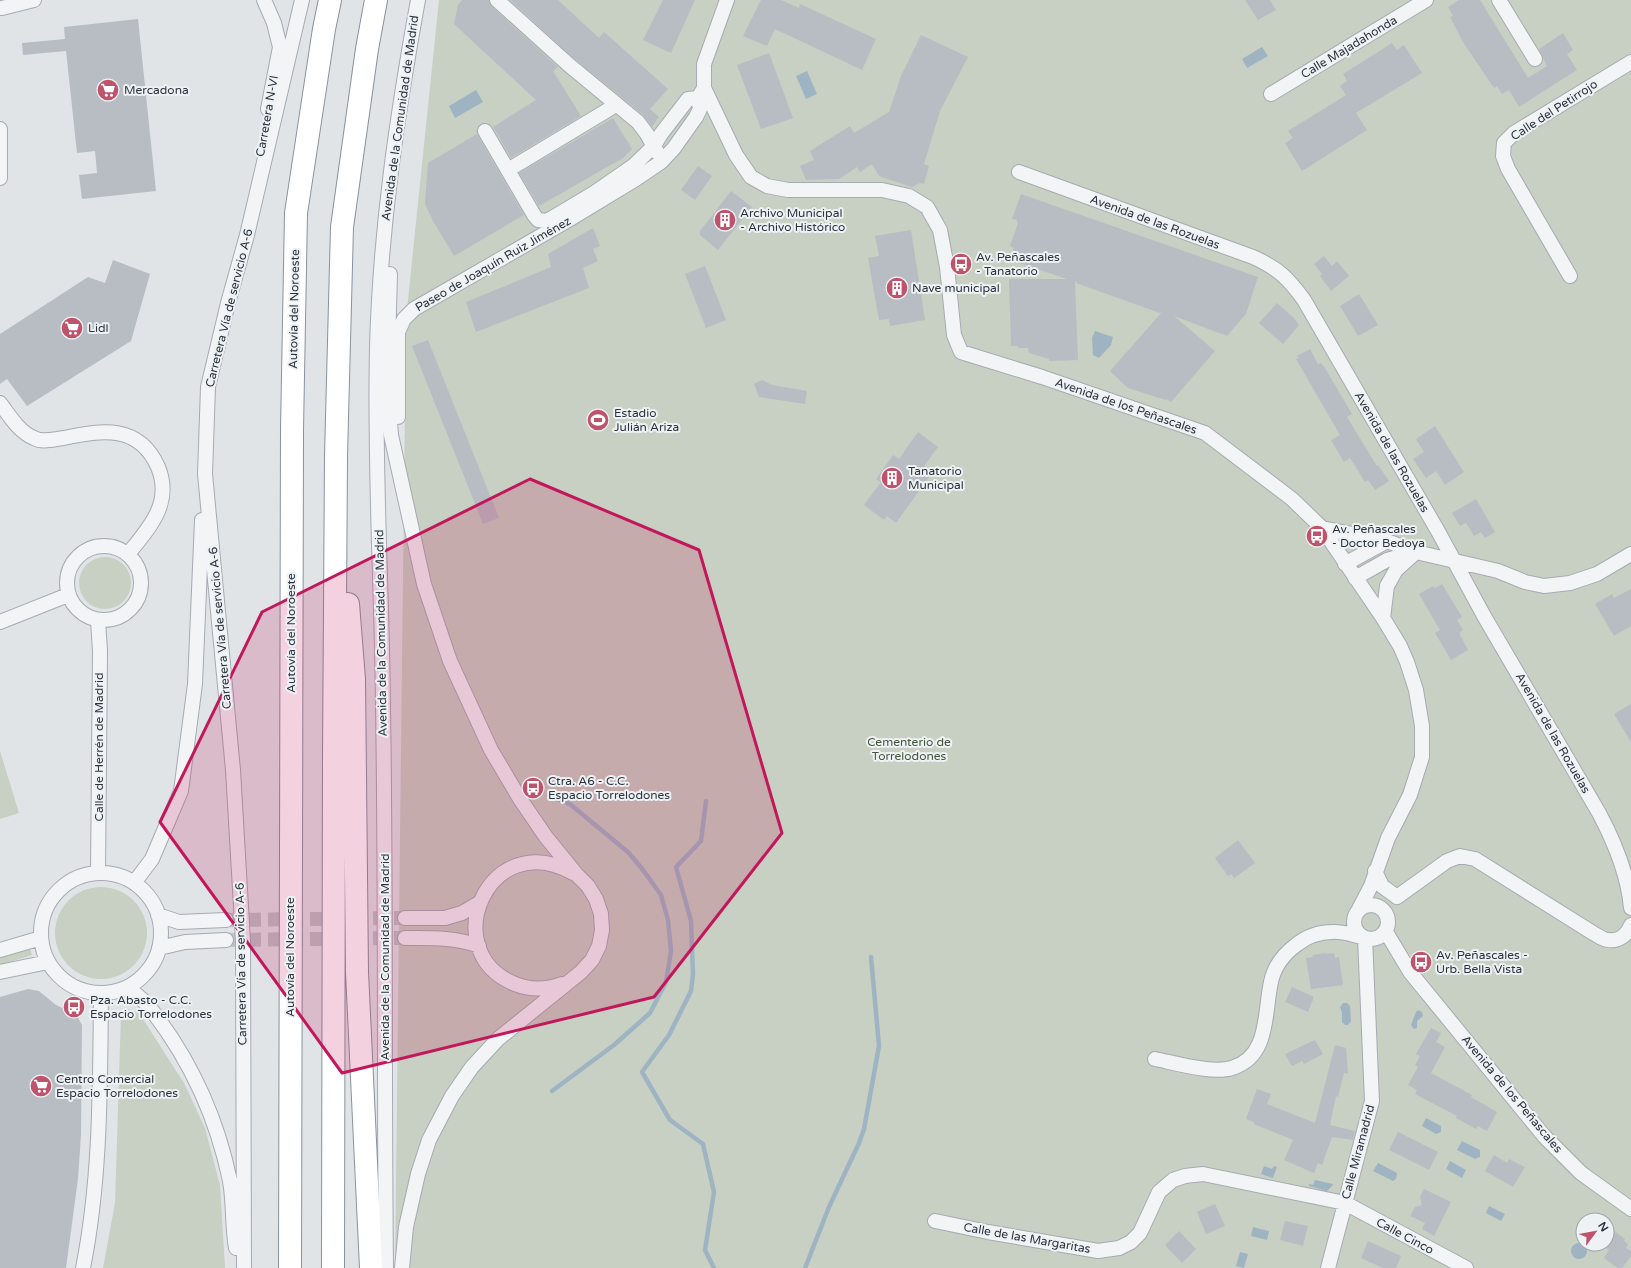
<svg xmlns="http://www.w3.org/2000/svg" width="1631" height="1268" viewBox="0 0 1631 1268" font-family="'Varela Round',sans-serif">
<rect width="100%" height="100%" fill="#e0e4e7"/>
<path fill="#c7d0c2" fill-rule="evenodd" d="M439,0H1631V1268H395L406,319ZM1583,1220H1607V1244H1583Z
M79 583a26 26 0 1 1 52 0a26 26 0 1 1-52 0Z
M0,751L19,813L0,819Z
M55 933a46 46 0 1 1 92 0a46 46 0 1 1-92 0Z
M30,949L32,955L0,965V958Z
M129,1009L139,1013L184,1083L205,1128L220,1185L225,1268H103L115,1203L121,1015Z"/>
<path fill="#9fb4c3" d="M1262,47L1268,56L1247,68L1242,59Z
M807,71L817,94L806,99L796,76Z
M476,90L483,102L455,118L449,106Z
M1095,331L1113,337L1111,345L1099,358L1093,355L1092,338Z
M1343,1003H1347L1350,1006L1351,1021L1348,1025H1345L1342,1022V1013L1340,1007Z
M1418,1010L1422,1012L1423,1016L1417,1021V1028L1414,1029L1411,1025L1416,1012Z
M1426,1118L1441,1126V1132L1436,1134L1422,1126Z
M1462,1141L1480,1150V1157L1475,1159L1457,1150Z
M1450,1161L1466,1170L1462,1178L1446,1169Z
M1378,1163L1397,1173L1396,1179L1393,1181L1373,1171Z
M1264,1166L1272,1169L1274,1166L1277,1167L1273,1178L1261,1174Z
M1315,1180L1333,1184L1332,1186L1327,1191L1309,1186V1184L1313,1185Z
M1489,1206L1505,1214L1501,1221L1486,1213Z
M1253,1227L1269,1231L1267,1240L1251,1236Z
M1571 1251a8 8 0 1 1 16 0a8 8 0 1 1-16 0Z
M1240,1252L1248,1254L1244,1268L1236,1266Z"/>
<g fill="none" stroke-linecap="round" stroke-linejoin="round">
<path stroke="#9fb4c3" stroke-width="4.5" d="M706,801L701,841L676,867L691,921L693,974L691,991L669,1035L642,1072L670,1120L703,1144L714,1192L705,1250L714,1268
M552,1091L614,1045L650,1013L666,982L671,951L668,920L661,895L643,870L629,853L570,804L554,798
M805,1268L829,1207L859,1143L864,1129L879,1046L871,957"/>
</g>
<path fill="#b8bdc3" d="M462,0H489L491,6L558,67L553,71L581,116L511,158L493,127L536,100L454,24L458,5Z
M510,0H558L599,38L604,32L668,89L650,109L659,117L652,127L643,115L570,55Z
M663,0H695L671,53L643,40Z
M761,0H781L799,8L800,4L876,39L862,70L775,29L767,46L743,36Z
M1245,0H1270L1276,10L1258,20Z
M1459,0H1480L1528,78L1547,66L1539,49L1563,33L1573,50L1567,54L1577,70L1519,107L1509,90L1502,94L1497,86L1494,88L1463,42L1450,17L1453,16L1448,7Z
M138,19L156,191L82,199L79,175L97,173L95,151L77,153L66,51L23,55L22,43L65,39L64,27Z
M921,35L968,57L940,111L924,164L929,166L924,184L920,183L912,187L879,176L872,164L860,172L857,167L839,179L806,180L800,166L814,160L810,151L850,126L854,133L889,112L901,76Z
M1392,43L1397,50L1404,45L1422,73L1356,113L1367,130L1302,171L1285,143L1293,138L1288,131L1346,95L1340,86L1347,81L1343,74Z
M769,53L793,118L761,129L737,65Z
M613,118L632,149L623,158L539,206L519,173Z
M477,134L524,215L454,256L433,221L425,204L428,163Z
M698,166L712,176L695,200L681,190Z
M731,191L752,207L718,250L700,235V231Z
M1021,194L1258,277L1246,314L1227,336L1174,316L1215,351L1171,402L1167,399L1166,400L1128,388L1110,371L1162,312L1160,313L1076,283V281H1075L1078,360L1049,361V359L1029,353L1028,348H1018V346H1011L1009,279H1067L1010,260L1014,248L1010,246L1018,223L1017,222V220L1012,219Z
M593,228L600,246L593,249L598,261L583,268L589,288L476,332L466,302L551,267L548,254Z
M911,230L925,320L890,326L889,319L879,320L868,258L879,256L875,236Z
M1324,256L1332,266L1337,261L1349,276L1331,291L1320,276L1322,274L1314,264Z
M113,260L150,274L131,341L27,406L7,379L0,384V334L88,277L105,283Z
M705,266L726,320L706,328L685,274Z
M1359,294L1378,325L1358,336L1340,306Z
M1277,303L1294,318L1299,325L1283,344L1259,323Z
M428,340L499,518L483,524L412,346Z
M1310,349L1318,364L1321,363L1325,368L1352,414L1347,417L1377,466L1378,465L1389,481L1375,490L1368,480L1365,482L1350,458L1344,462L1331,440L1340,435L1296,359L1299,358L1297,356Z
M762,380L772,385L807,391L805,404L759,397L754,384Z
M1435,426L1464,472L1445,485L1436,471L1426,478L1413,459L1424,452L1416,439Z
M918,432L938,447L924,466L926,467L924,471L928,474L927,476L929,477L896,523L887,516L884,520L864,505L881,482L876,479L893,455L899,459Z
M1476,499L1495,532L1485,538L1481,532L1474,536L1466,523L1460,526L1452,513Z
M1442,584L1462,617L1457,620L1463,630L1459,633L1468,650L1451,660L1435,633L1440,630L1419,594L1433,586L1435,588Z
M1631,589V626L1614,636L1595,604L1612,594L1614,598Z
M1631,704V742L1614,714Z
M1238,840L1255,863L1234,878L1231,874L1228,876L1215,858Z
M1326,953V954L1334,953L1335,958L1339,957L1343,985L1311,989L1306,958L1313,957L1312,955Z
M1292,987L1314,997L1308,1012L1285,1002Z
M28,989L39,991L56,1005L76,1014L82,1025L81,1135L78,1179L66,1268H0V997Z
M1431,1028L1441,1033L1436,1042L1445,1047L1431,1073L1472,1095L1471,1097L1497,1112L1487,1131L1478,1126L1476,1129L1456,1118L1457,1116L1415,1094L1417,1090L1408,1085L1418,1067L1415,1065L1420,1056L1416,1054Z
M1315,1040L1323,1054L1304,1064L1302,1061L1292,1066L1285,1054Z
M1335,1045L1346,1048L1348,1074L1344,1073L1338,1097L1336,1096L1330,1125L1355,1131L1353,1140L1332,1137L1322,1165L1318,1163L1314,1173L1284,1160L1293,1140L1254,1124V1122L1246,1119L1257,1089L1271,1094L1267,1104L1315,1123Z
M1398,1132L1438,1152L1429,1170L1389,1150Z
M1494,1155L1507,1163L1509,1159L1525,1167L1513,1187L1485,1171Z
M1424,1189L1451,1202L1434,1236L1422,1229L1425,1223L1410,1216L1415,1207L1422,1205L1420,1197Z
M1215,1204L1225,1226L1206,1234L1197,1212Z
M1285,1221L1308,1226L1303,1246L1280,1240Z
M1607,1226L1625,1239L1624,1241L1628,1244L1626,1248L1631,1251V1256L1622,1268H1618L1604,1258L1609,1250L1601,1245L1607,1244Z
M1179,1231L1196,1249L1182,1263L1165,1245Z
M1368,1241L1401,1256L1396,1268H1383L1361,1258Z"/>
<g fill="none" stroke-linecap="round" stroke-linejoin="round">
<path stroke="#bcc1c5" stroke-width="14" stroke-dasharray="14 7" stroke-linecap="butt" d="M226,920L405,918
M226,940L405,938"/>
<g stroke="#a6abb1" stroke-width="16">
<path id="street" d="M264,0L274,23L280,47L268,109
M497,0L569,65L638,122L647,134L657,152
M727,0L704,64V88L736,155L751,177L767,186L788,190H882L909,196L927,207L940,230L947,267L954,335L961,352L1042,377L1205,433L1292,499L1322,528L1383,618L1400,646L1407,662L1416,690L1422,726V757L1410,795L1388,838L1371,886L1359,909
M1499,0L1535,59
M2,8L34,0
M1271,94L1426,0
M0,129V178
M485,131L534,215L538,220L547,221L594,193L633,166L654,146L661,134L688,99L698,98
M508,170L611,108L615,103
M1019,172L1253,257C1279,269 1288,278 1304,300L1439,533L1484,616L1599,813C1615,843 1628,874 1631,908
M390,274L387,382L391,435L424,584L450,661L491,750L520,799L546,837L577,875L588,886L596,899L601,914L602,930L599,946L592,960L581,972L498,1039L472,1067L452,1096L429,1140L418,1174L406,1227L402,1268
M1570,276L1508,169L1503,156L1504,143L1514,133L1631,62
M0,403C9,415 19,432 34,438C42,443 54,439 64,438C102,430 139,424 158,467C173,503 149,528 128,554
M398,417V332L404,319L414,309L570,219L636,179L661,162L674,148L696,117L700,109L698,98L704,88
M1322,528L1387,541L1416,552L1498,571L1525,582L1544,586L1570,583L1597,574L1631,554
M67 583a37 37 0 1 1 74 0a37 37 0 1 1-74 0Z
M1345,564L1387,541
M1355,578L1387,560L1412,553
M1383,618L1387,586L1396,570L1416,552
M0,622L68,595
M1375,871L1382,886L1397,897L1447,861L1460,856L1475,859L1593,933C1597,935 1603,940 1608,940C1619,942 1628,934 1631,925
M98,873L100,651L98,621
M41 933a60 60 0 1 1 120 0a60 60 0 1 1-120 0Z
M134,883L152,859L181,791L195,684L202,520
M1354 922a17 17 0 1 1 34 0a17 17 0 1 1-34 0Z
M158,915L179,922L226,920
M405,918H445L462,913L479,903
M1386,932L1410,972L1544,1136L1581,1173L1631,1209
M405,938C430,938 454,937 479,946
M159,948L185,942L226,940
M0,950L41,938
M0,972L48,962
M562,984C546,990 530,990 515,984C435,952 488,825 573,873
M128,987C135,994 144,1000 150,1008C190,1059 217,1118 230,1181C234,1203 232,1226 236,1248
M1155,1059C1175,1063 1213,1074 1232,1068C1270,1056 1264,1013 1271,982C1274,967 1284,954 1296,945C1306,937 1319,932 1332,932C1341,931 1353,935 1362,937
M935,1221L988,1232L1098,1251L1119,1248L1131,1242L1140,1233L1159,1192L1173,1180L1185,1176L1203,1174L1345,1203L1466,1268
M83,1268C101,1178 100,1085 101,993
M244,1268L243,941L233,770L205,474L208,387L228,303L247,235L302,0
M386,1268C384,1081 386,893 383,706C382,587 374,468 377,348C380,231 397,115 418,0
M1328,1268L1372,1101L1365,938"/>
</g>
<g stroke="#89929c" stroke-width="24">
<path id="highway" d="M348,604L354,679L357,972L371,1268
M290,1268L292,430L296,213L324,29L330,0
M333,1268L334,755L336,456L342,227L367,49L376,0"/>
</g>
<use href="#street" stroke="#f2f4f6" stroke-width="14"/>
<use href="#highway" stroke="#fff" stroke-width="22"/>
</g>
<path fill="#c2185b" fill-opacity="0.2" stroke="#c2185b" stroke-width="3" stroke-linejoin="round" d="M530,479L699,550L782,833L654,997L342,1073L160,822L262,612Z"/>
<defs>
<g id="supermarket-disc" transform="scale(1.15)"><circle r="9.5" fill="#be536c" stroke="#eff2f5"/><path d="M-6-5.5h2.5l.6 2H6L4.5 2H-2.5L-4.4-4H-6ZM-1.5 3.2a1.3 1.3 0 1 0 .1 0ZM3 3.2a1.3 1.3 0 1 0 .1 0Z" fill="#fff"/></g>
<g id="building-disc" transform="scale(1.15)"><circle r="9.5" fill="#be536c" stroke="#eff2f5"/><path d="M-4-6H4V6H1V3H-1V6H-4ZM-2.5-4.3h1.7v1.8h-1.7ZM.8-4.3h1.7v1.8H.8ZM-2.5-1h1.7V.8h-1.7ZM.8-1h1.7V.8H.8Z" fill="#fff"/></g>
<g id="bus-disc" transform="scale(1.15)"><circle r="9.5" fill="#be536c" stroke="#eff2f5"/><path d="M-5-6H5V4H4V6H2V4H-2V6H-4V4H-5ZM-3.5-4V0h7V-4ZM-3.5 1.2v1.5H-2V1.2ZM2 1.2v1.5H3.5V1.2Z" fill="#fff"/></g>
<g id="stadium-disc" transform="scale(1.15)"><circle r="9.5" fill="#be536c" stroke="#eff2f5"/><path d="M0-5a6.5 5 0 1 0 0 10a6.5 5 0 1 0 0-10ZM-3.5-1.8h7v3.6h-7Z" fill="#fff"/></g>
</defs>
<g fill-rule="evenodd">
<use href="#supermarket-disc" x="108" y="90"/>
<use href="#building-disc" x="725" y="220"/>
<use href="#bus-disc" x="961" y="264"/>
<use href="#building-disc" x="897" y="288"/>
<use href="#supermarket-disc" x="72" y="328"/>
<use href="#stadium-disc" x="598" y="420"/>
<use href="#building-disc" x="892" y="478"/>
<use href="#bus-disc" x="1317" y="536"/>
<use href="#bus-disc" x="533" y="788"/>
<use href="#bus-disc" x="1421" y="962"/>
<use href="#bus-disc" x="74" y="1007"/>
<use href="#supermarket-disc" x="41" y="1086"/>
</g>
<g text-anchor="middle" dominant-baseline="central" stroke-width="4" stroke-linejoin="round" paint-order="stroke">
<g font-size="12" fill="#2b333d" stroke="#eff2f5">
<text transform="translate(1349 47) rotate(-31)">Calle Majadahonda</text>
<text transform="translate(1554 110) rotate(-33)">Calle del Petirrojo</text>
<text transform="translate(267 116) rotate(-80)">Carretera N-VI</text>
<text transform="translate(400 118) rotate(-82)">Avenida de la Comunidad de Madrid</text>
<text transform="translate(1155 222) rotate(20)">Avenida de las Rozuelas</text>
<text transform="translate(493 264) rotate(-30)">Paseo de Joaquín Ruiz Jiménez</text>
<text transform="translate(229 308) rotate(-76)">Carretera Vía de servicio A-6</text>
<text transform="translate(294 309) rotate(-89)">Autovía del Noroeste</text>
<text transform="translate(1126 406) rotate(19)">Avenida de los Peñascales</text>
<text transform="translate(1392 452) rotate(60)">Avenida de las Rozuelas</text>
<text transform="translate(220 628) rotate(-95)">Carretera Vía de servicio A-6</text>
<text transform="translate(291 633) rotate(-90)">Autovía del Noroeste</text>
<text transform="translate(381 633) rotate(-91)">Avenida de la Comunidad de Madrid</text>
<text transform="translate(1553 733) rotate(60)">Avenida de las Rozuelas</text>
<text transform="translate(99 747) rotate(-90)">Calle de Herrén de Madrid</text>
<text transform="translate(290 957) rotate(-90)">Autovía del Noroeste</text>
<text transform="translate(385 957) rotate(-90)">Avenida de la Comunidad de Madrid</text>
<text transform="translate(241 964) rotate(-91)">Carretera Vía de servicio A-6</text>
<text transform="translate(1512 1094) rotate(50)">Avenida de los Peñascales</text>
<text transform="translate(1358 1152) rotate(-75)">Calle Miramadrid</text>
<text transform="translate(1405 1236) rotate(28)">Calle Cinco</text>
<text transform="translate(1027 1238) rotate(10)">Calle de las Margaritas</text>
</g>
<g font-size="12" fill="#2b333d" stroke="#eff2f5" text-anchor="start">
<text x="124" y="90">Mercadona</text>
<text x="740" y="213">Archivo Municipal<tspan x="740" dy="14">- Archivo Histórico</tspan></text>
<text x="976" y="257">Av. Peñascales<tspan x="976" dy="14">- Tanatorio</tspan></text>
<text x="912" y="288">Nave municipal</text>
<text x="88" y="328">Lidl</text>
<text x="614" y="413">Estadio<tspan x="614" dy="14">Julián Ariza</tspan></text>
<text x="908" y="471">Tanatorio<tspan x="908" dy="14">Municipal</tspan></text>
<text x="1332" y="529">Av. Peñascales<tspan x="1332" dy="14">- Doctor Bedoya</tspan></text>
<text x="548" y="781">Ctra. A6 - C.C.<tspan x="548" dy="14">Espacio Torrelodones</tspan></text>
<text x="1436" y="955">Av. Peñascales -<tspan x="1436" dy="14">Urb. Bella Vista</tspan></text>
<text x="90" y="1000">Pza. Abasto - C.C.<tspan x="90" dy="14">Espacio Torrelodones</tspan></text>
<text x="56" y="1079">Centro Comercial<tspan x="56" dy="14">Espacio Torrelodones</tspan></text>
</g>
<g font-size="12" fill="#41573a" stroke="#eff2f5">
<text x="909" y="742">Cementerio de<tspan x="909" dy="14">Torrelodones</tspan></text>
</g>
</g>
<g transform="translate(1595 1232) rotate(58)"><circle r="19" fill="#eff2f5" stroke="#a1a6ab"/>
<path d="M0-3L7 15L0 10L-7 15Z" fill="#be536c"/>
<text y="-6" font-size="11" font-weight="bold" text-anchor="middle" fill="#2b333d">N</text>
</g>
</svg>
